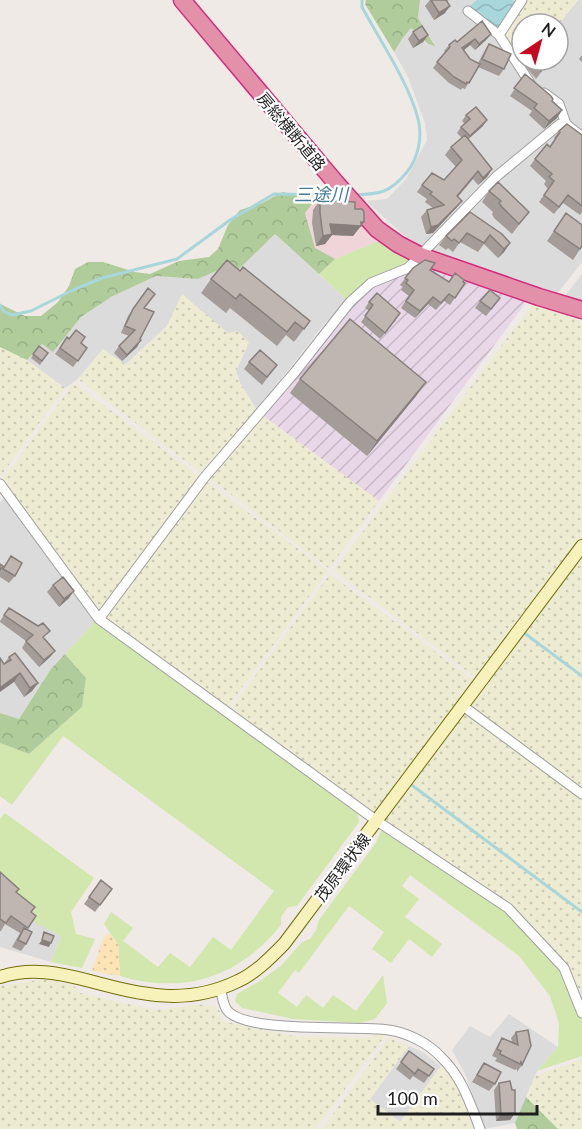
<svg xmlns="http://www.w3.org/2000/svg" width="582" height="1129" viewBox="0 0 582 1129" font-family="Lato,'Noto Sans JP',sans-serif">
<defs>
<pattern id="industrial-furrows" width="10" height="10" patternUnits="userSpaceOnUse" patternTransform="scale(1.5)"><rect width="10" height="10" fill="#e8d7e7"/><path d="M-1 1l2-2M0 10L10 0M9 11l2-2" fill="none" stroke="#c7b8c6"/></pattern>
<pattern id="farmland-dots" width="8" height="8" patternUnits="userSpaceOnUse" patternTransform="scale(1.5)"><rect width="8" height="8" fill="#edebd1"/><path d="M2 2h.1M6 6h.1" fill="none" stroke="#cbc9b3" stroke-width="1.8" stroke-linecap="round"/></pattern>
<pattern id="forest-crowns" width="20" height="18" patternUnits="userSpaceOnUse" patternTransform="scale(1.5)"><rect width="20" height="18" fill="#b0cc9b"/><path d="M2 6a3 3 0 1 1 6 0M12 15a3 3 0 1 1 6 0" fill="none" stroke="#97af85"/></pattern>
<pattern id="sand-dots" width="8" height="8" patternUnits="userSpaceOnUse" patternTransform="scale(1.5)"><rect width="8" height="8" fill="#fce4b6"/><path d="M2 2h.1M6 6h.1" fill="none" stroke="#d8c39c" stroke-width="1.8" stroke-linecap="round"/></pattern>
<pattern id="water-waves" width="16" height="10" patternUnits="userSpaceOnUse" patternTransform="scale(1.5)"><rect width="16" height="10" fill="#a7d6db"/><path d="M0 5q4-4 8 0t8 0" fill="none" stroke="#8fb7bc"/></pattern>
</defs>
<rect width="100%" height="100%" fill="#efeae5"/>
<path fill="#dcdbdb" d="M420,0H519L498,38L563,119L487,181L422,246L401,233L366,201L387,199L406,179L427,140L425,123L408,77L394,52L402,39L411,28L427,44L435,45L418,18Z
M578,0H582V134L523,69L530,60H558V25Z
M563,126L582,141V262L557,294L427,252L492,186Z
M275,234L347,300L322,327L257,410L240,383L236,371L228,333L182,295L167,326L125,365L103,349L78,379L65,388L27,360L42,343L53,351L81,317L111,297L156,276L198,279L223,268L238,270Z
M582,274V302L564,297Z
M5,497L97,620L52,668L19,719L0,713V502Z
M0,879L34,908L35,922L61,936L51,962L0,947Z
M509,1014L558,1047L537,1071L515,1123L484,1129L466,1076L452,1050L470,1026L490,1037Z
M409,1046L421,1051L441,1066L400,1122L370,1099Z"/>
<path fill="#efd5d7" d="M315,200L340,202L379,241L335,259L315,249L305,212Z"/>
<path fill="url(#industrial-furrows)" d="M422,264L448,276L527,301L379,501L262,415L367,290Z"/>
<path fill="url(#farmland-dots)" d="M524,0H578L558,25L522,24V60H530L523,69L501,35Z
M182,294L228,333L238,331L249,343L236,371L240,383L257,410L204,473H201L78,379L103,349L126,365L167,326Z
M534,302L573,315L582,325V540L479,676L475,677L336,572L335,569Z
M0,347L27,360L65,388L0,477Z
M74,383L199,476V480L101,612L97,611L1,482Z
M262,415L379,501L330,567L328,568L208,477Z
M207,482L328,571L226,709L104,619Z
M577,560L582,564V791L468,705Z
M330,574L472,679L474,683L378,814H372L230,710Z
M466,711L582,797V1007L566,967L385,823L384,817Z
M44,979L73,985L80,993L154,1010L207,1004L219,1009L222,1021L293,1036L365,1038L384,1034L385,1036L315,1129H0V986Z
M389,1038L409,1046L370,1099L400,1122L441,1066L458,1086L473,1129H322Z
M582,1059V1129H558L526,1097L535,1076Z"/>
<path fill="#d1e7ad" d="M379,241L412,263L347,300L319,274L335,259Z
M97,620L357,810L359,822L297,906L288,907L281,917V925C239,977 184,995 120,976L118,944L104,924L111,912L133,928L123,941L158,967L170,953L190,967L213,937L231,950L274,891L63,736L12,805L0,796V743L29,754L82,707L86,678L65,654Z
M5,813L94,878L71,912L76,934L95,939L82,968L51,962L61,936L34,922V908L0,879V819Z
M383,828L507,911L561,972L570,987L582,1021V1056L537,1071L558,1047L559,1023L550,996L519,956L410,875L402,886L419,899L405,917L442,944L432,957L409,939L391,963L372,949L384,932L349,906L299,973L295,970L278,993L297,1007L306,995L323,1008L333,995L356,1011L383,975L387,1003L375,1019L360,1023L293,1019L242,1008L235,1001L237,994L260,981L282,965L302,942L310,939L316,930L319,920L375,844Z"/>
<path fill="url(#forest-crowns)" d="M366,0H420L418,18L435,46L428,44L411,28L402,39L394,52L365,4Z
M283,192L315,200L305,213L315,248L335,259L319,274L275,234L238,270L223,268L198,279L156,276L111,297L81,317L53,352L42,344L27,360L0,347V304L25,316H41L58,302L69,286L75,269L88,262H103L135,272L150,274L179,261L209,257L218,249L228,225L240,210L262,203Z
M65,654L86,678L82,707L29,754L0,743V713L19,719L51,669Z
M526,1097L558,1129H517L515,1123Z"/>
<path fill="url(#sand-dots)" d="M110,933L118,944L120,976L92,971L104,936Z"/>
<path fill="url(#water-waves)" d="M477,0H512L517,3L501,28L496,30L469,7Z"/>
<g fill="none" stroke-linecap="round" stroke-linejoin="round">
<path stroke="#a7d6db" stroke-width="3" d="M354,195C380,194 390,193 407,172C418,158 423,137 418,119C410,85 379,39 362,7V0
M0,305L3,311L12,315L31,311L73,290L102,278L177,259L230,220L274,194L339,195
M523,632L582,676
M409,783L582,912"/>
<g stroke="#9f9f9f" stroke-width="11">
<path id="street" d="M522,0L499,35L530,83
M468,11L499,35
M544,93L559,104L566,124
M0,484L99,619L377,821L508,908L564,968L582,1013
M99,619L204,478L295,372L350,302L371,283L408,268L497,176L560,124H566L582,137
M463,706L582,794
M220,988C222,994 223,1005 227,1010C245,1034 357,1025 389,1030C408,1033 428,1043 441,1057C462,1077 470,1103 480,1129"/>
</g>
<g stroke="#716e09" stroke-width="14">
<path id="secondary" d="M0,977C31,967 59,973 90,981C142,995 187,1006 238,981C256,973 271,957 284,944L582,546"/>
</g>
<g stroke="#d32c7b" stroke-width="19">
<path id="highway" d="M182,0L336,183L377,229L398,244L421,256L539,297L582,310"/>
</g>
<use href="#street" stroke="#fff" stroke-width="9"/>
<use href="#secondary" stroke="#f7f2bb" stroke-width="12"/>
<use href="#highway" stroke="#e390aa" stroke-width="16"/>
</g>
<path fill="#a49c98" d="M430,0H449L447,1L445,13L434,20L425,6Z
M413,32L428,35L423,42L413,48L408,39Z
M491,34L486,40L475,50L470,45L464,50L470,59L478,63L484,52L489,44L504,69L499,76L478,67L465,89L462,88L461,90L449,83L433,68L445,52L444,51L449,45Z
M582,55V62L579,59Z
M531,60H550L536,79L526,67Z
M525,74L562,110L557,118L544,129L529,115L532,111L510,96Z
M466,115L483,126L468,139L492,169L487,177L478,185L473,179L458,197L456,208L433,233L426,234L421,217L427,210L433,208L425,202L427,199L417,192L422,185L444,180L456,167L445,155L451,147L462,138L457,133L461,127L465,124L462,121Z
M559,131L582,135V212L580,215L563,203L554,214L539,202L548,189L544,184L546,181L530,166L535,159L550,147L555,139L554,138Z
M489,191L529,212L512,234L494,218L492,214L493,212L482,202Z
M320,200L364,222L353,236L332,235L325,244L316,246L312,223L313,210Z
M470,212L510,243L504,252L498,258L484,244L478,252L460,242L453,252L448,248L446,250L439,245L446,236Z
M566,213L582,246L573,260L547,241Z
M413,268L430,270L449,282H463L465,283L450,305L444,301L436,310L428,304L415,318L401,308L409,296L401,290L403,287L400,285Z
M240,271L310,321L294,342L286,335L277,346L230,308L226,313L201,293L211,279Z
M148,288L140,339L137,347L122,361L114,353L119,346L129,336L121,333L128,316Z
M480,301L495,305L486,316L475,308Z
M369,302L396,320L380,339L361,322L369,311L365,308Z
M67,337L81,343L87,348L73,367L55,354Z
M39,346L48,353L40,365L31,358Z
M249,362L277,365L262,385L244,369Z
M300,379L426,382L416,396L367,456L290,393Z
M11,556L15,576L9,583L0,577V573Z
M53,585L69,598L59,607L47,592Z
M9,608L44,638L55,651L50,657L39,667L22,648L26,641L0,622V621Z
M9,657L38,683L32,691L24,697L14,682L4,664Z
M0,872L17,893L31,912L36,916L27,929L26,944L21,951L12,947L20,933L5,924L1,931H0Z
M101,880L112,889L95,912L84,904Z
M516,1032L522,1065L517,1072V1069L515,1070L495,1061L497,1058L492,1056L498,1044L502,1038L512,1042L511,1038Z
M409,1051L434,1069L424,1083L413,1076L410,1080L396,1069Z
M484,1063L495,1084L489,1091L472,1082Z
M499,1083L515,1113L510,1120L496,1121L494,1090Z"/>
<path fill="#867f7c" d="M450,6L445,13L434,20L439,13Z
M491,34L486,40L475,50L479,44Z
M428,35L423,42L413,48L419,41Z
M475,39L470,45L458,55L462,48Z
M562,110L557,118L544,129L549,121Z
M487,120L483,126L465,142L470,136Z
M492,169L487,177L478,185L483,178Z
M462,201L456,208L433,233L426,234L431,227Z
M361,222H364L353,236L332,235L325,244L316,246L330,224Z
M510,243L504,252L498,258L504,249Z
M433,297L428,304L415,318L420,311Z
M141,340L137,347L122,361L127,355Z
M426,382L416,396L367,456L377,441Z
M74,591L69,598L59,607L64,599Z
M55,651L50,657L39,667L44,660Z
M20,673L14,682L0,692V688Z
M38,683L32,691L24,697L30,688Z
M42,940L51,943L49,947L39,944Z
M515,1113L510,1120L496,1121L501,1114Z"/>
<path fill="#bfb5b1" stroke="#867f7c" stroke-width="1.5" d="M431,0H446L450,6L439,13Z
M482,21L491,34L479,44L475,39L462,48L470,59L480,64L469,83L467,82L466,84L454,77L437,62L450,47L449,45L455,40L457,42Z
M422,26L428,35L419,41L413,32Z
M489,44L511,54L504,69L482,59Z
M531,60H550L541,71Z
M525,74L551,96L553,99L552,101L562,110L549,121L534,108L537,104L514,88Z
M476,107L487,120L470,136L461,127L470,119L466,115Z
M567,124L582,135V206L568,195L559,207L544,195L554,181L549,177L552,174L535,159L547,144L550,147L560,132L559,131Z
M465,135L492,169L483,178L478,171L457,196L462,201L438,225L431,227L427,210L444,205L430,194L432,192L422,185L432,173L444,180L462,160L451,147Z
M498,182L529,212L519,224L502,207L499,203L501,201L489,191Z
M320,200L355,202V209H362L364,212V222H361V226L330,224L332,234L323,236L320,213Z
M470,212L502,234L510,243L504,249L490,235L484,243L467,233L459,243L454,239L452,241L446,236Z
M566,213L582,225V246L580,249L554,231Z
M227,260L240,271L243,267L310,321L304,329L295,322L287,332L240,294L236,299L211,279Z
M425,260L435,263L430,270L449,282L455,273L464,280L463,282L465,283L455,298L449,294L441,303L433,297L420,311L406,301L414,290L406,283L408,280L405,278L413,268Z
M148,288L155,294L144,308L154,312L140,339L141,340L127,355L119,346L135,330L125,326L133,309Z
M490,290L500,298L491,309L480,301Z
M377,293L400,313L385,333L365,316L373,305L369,302Z
M350,319L426,382L377,441L300,379Z
M76,330L85,337L81,343L87,348L78,361L60,348L67,337L69,339Z
M39,346L48,353L42,361L33,354Z
M260,350L277,365L267,377L249,362Z
M11,556L22,563L15,576L3,569Z
M0,564L3,566L0,571Z
M63,577L74,591L64,599L53,585Z
M9,608L38,626L43,623L50,631L43,637L55,651L44,660L26,641L33,635L4,615Z
M15,653L38,683L30,688L20,673L0,688V658L4,664L11,660L9,657Z
M0,872L19,889L16,892L35,907L31,912L36,916L28,928L11,916L6,923L0,919Z
M101,880L112,889L100,905L89,897Z
M24,928L32,932L26,944L18,940Z
M44,932L54,936L51,943L42,940Z
M528,1030L531,1046L522,1065L521,1062L520,1064L500,1054L501,1051L497,1049L502,1038L518,1045L516,1032Z
M409,1051L434,1069L429,1076L418,1069L415,1074L401,1062Z
M484,1063L501,1072L495,1084L477,1075Z
M510,1081L512,1090H515V1113L501,1114L499,1083Z"/>
<g text-anchor="middle" dominant-baseline="central" stroke-width="4.5" stroke-linejoin="round" paint-order="stroke">
<g font-size="16" fill="#1e1e1e" stroke="#fff">
<text transform="translate(292 131) rotate(50)">房総横断道路</text>
<text transform="translate(342 867) rotate(-53)">茂原環状線</text>
</g>
<g font-size="18" font-style="italic" fill="#487c9b" stroke="#fff">
<text x="321" y="194">三途川</text>
</g>
</g>
<g transform="translate(540 42) rotate(36)"><circle r="28" fill="#ffffff" stroke="#a5a5a5" stroke-width="1.5"/>
<path d="M0-4.5L10 22L0 15L-10 22Z" fill="#c40921"/>
<text y="-9" font-size="16" font-weight="bold" text-anchor="middle" fill="#1e1e1e">N</text>
</g>
<path d="M378 1105v9h159v-9" fill="none" stroke="#1e1e1e" stroke-width="3"/>
<text x="387" y="1105" font-size="18" fill="#1e1e1e" stroke="#ffffff" stroke-width="4.5" paint-order="stroke">100 m</text>
</svg>
